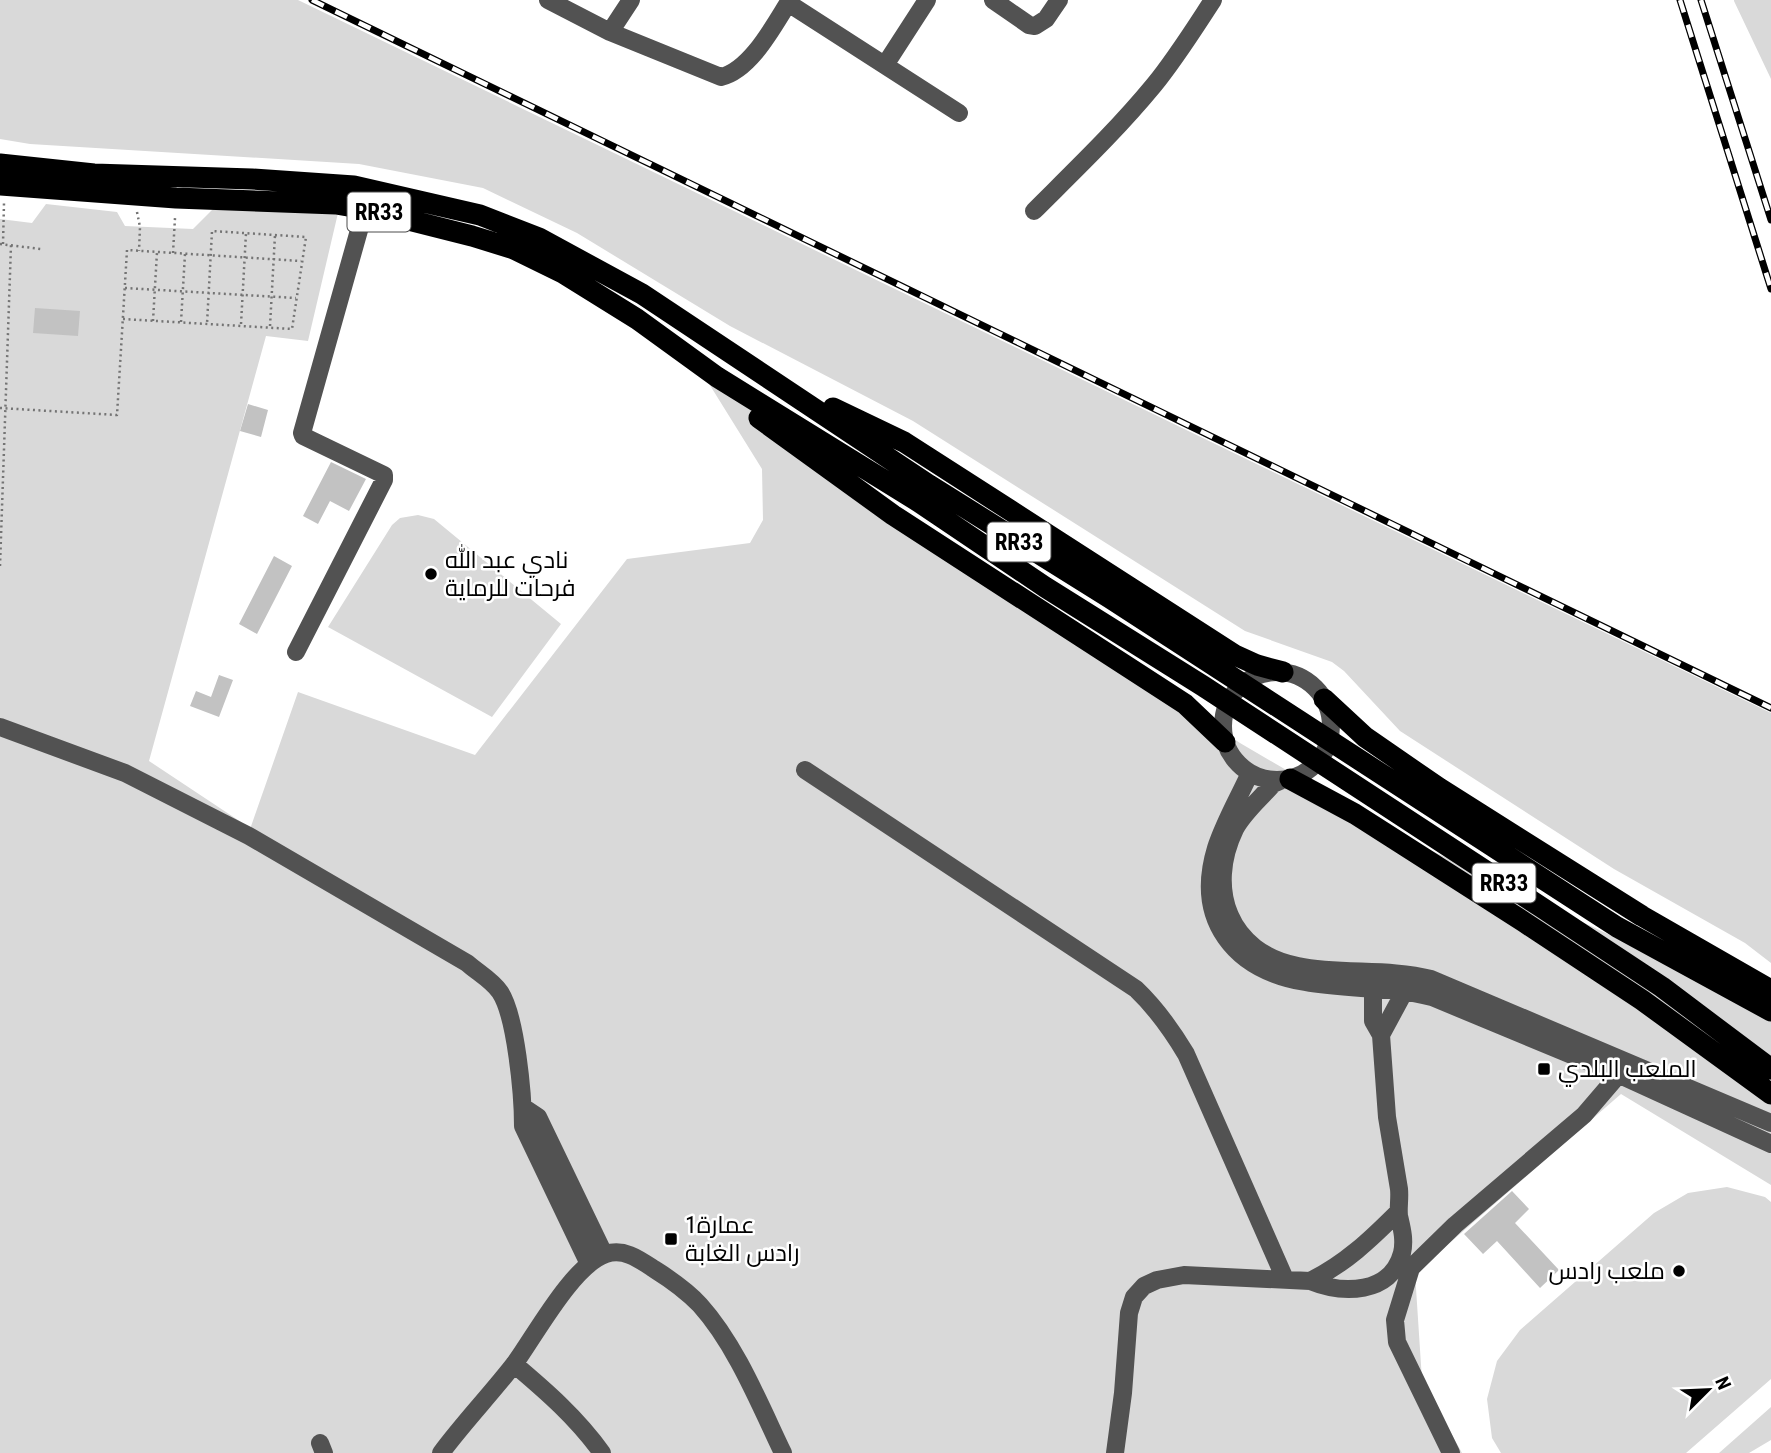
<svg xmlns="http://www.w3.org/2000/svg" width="1771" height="1453" viewBox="0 0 1771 1453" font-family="'Roboto Condensed',Cairo,sans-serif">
<rect width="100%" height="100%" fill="#fff"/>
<path fill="#d9d9d9" d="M0,0H298L1771,713V963L1745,943L1614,869L1400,731L1344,671L1332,662L1245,631L913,421L730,326L577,233L483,188L359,164L30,144L0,139Z
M1734,0H1771V79L1734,1Z
M46,204L117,212L125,226L193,229L213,209L338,213L308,341L266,336L149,761L241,822L248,835L298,692L475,755L627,559L750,543L763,520L762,469L703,374L867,494L1240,743L1396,834L1771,1011V1185L1621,1094L1415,1273L1422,1380L1462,1453H0V219L32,223Z
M418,515L434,519L561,624L492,717L328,627L392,525L400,518Z
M1727,1187L1765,1197L1771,1202V1379L1686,1453H1501L1492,1438L1487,1399L1497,1361L1520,1330L1654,1213L1688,1193Z
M1771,1407V1440L1749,1453H1719Z"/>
<path fill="#c2c2c2" d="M35,308L80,311L78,336L33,333Z
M248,404L268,410L261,437L240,431Z
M331,462L366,479L349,511L330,501L318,524L303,516Z
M274,556L292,566L257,634L239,624Z
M219,675L233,680L219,717L190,706L196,691L211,697Z
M1512,1191L1529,1209L1515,1223L1559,1270L1540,1288L1497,1241L1483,1254L1464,1234Z"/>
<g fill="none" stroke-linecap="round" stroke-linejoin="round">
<path stroke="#747474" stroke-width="2.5" stroke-dasharray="2 3.5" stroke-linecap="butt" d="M137,212L140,227L139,251
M0,244L41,249
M3,244L4,203
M173,253L175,218
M125,288L296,298
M123,319L292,329L306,237L212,231L207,324
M153,321L157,252
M181,322L185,254
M241,324L246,233
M270,326L275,235
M0,408L117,415L127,250L301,261
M0,566L11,245"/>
<path stroke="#525252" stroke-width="18" d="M548,0L610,32L721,77C751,70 774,25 790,0
M993,0L1029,25L1035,26L1046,19L1059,0
M788,3L959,113
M610,32L631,0
M885,65L927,0
M1034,211C1075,170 1117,130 1154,85C1176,58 1194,29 1213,0
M296,652L384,480V475L303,436L302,433L365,209
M1223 726a54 54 0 1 1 108 0a54 54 0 1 1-108 0Z
M0,727L125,773L249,836L467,963C477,972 492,980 500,992C516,1016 523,1095 523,1126L589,1264
M805,770L1136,989C1157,1009 1171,1029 1186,1054L1285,1279
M1248,772L1249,775C1238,799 1224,823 1216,848C1194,920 1234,970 1305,982C1347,990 1390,986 1432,997L1620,1075L1771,1144
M1280,781L1273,784C1260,799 1244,812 1235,829C1206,889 1229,953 1298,966C1342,975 1387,968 1431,979L1771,1123
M1381,1035L1409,983
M523,1107L538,1117L604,1254
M1310,1281C1345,1264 1371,1239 1398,1212
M514,1364C546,1391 577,1418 602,1453
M320,1443L324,1453
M441,1453C464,1422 491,1394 515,1363C536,1334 573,1265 606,1254C624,1248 639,1259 654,1269C670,1279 687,1291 700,1305C736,1345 760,1405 783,1453
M1115,1453L1123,1393L1129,1313L1134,1297L1144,1286L1157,1280L1184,1275L1310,1281C1342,1294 1391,1295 1402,1253C1405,1240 1402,1229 1399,1216C1398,1208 1400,1198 1399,1189L1387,1117L1381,1035L1373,1021V998L1378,978
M1451,1453L1397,1342L1395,1320L1411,1268L1455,1225L1584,1115L1626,1066"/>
<path stroke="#000" stroke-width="21" d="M0,164L94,174L252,179L354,186L480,215L539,238L642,294L929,485L1110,598L1617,927L1771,1011
M0,185L176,198L336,204L365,209L472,236L514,249L563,273L637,319L717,377L919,502L1045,587L1203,686L1541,907L1662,987L1771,1069
M833,408L904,442L1235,655L1257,665L1283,672
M759,418L893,515L1185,704L1225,742
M1324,699L1365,737L1439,788L1642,916L1771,990
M1290,779L1355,814L1524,922L1642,1000L1771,1094"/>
<g stroke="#000" stroke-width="7">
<path id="rail" d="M312,0L1771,708
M1680,0L1771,289
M1701,0L1771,220"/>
</g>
<use href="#rail" stroke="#fff" stroke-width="4.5" stroke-dasharray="13" stroke-linecap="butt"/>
</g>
<g fill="#000" stroke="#fff" stroke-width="2.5">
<circle cx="431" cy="574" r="7"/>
<rect x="1537" y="1062" width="14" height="14" rx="3.5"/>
<rect x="664" y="1232" width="14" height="14" rx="3.5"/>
<circle cx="1679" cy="1271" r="7"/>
</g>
<g text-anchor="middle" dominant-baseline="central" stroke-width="5" stroke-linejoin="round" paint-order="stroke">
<g fill="#fff" stroke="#4c4c4c" stroke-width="2">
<rect x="347.5" y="192.5" width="63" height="39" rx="5"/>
<rect x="987.5" y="522.5" width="63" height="39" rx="5"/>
<rect x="1472.5" y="863.5" width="63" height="39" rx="5"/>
</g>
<g font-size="23" font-weight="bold" fill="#000">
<text x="379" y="212">RR33</text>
<text x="1019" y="542">RR33</text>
<text x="1504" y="883">RR33</text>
</g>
<g font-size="24" fill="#000" stroke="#fff" text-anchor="start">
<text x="445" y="560">نادي عبد الله<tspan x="445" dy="28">فرحات للرماية</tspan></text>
<text x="1558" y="1069">الملعب البلدي</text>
<text x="685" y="1225">1عمارة<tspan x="685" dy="28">رادس الغابة</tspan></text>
<text x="1665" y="1271" text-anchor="end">ملعب رادس</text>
</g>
</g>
<g transform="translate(1708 1390) rotate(66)" stroke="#ffffff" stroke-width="5" paint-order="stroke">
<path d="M0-5L12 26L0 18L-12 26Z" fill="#000000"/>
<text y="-10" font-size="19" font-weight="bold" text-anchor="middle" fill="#000000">N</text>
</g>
</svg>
